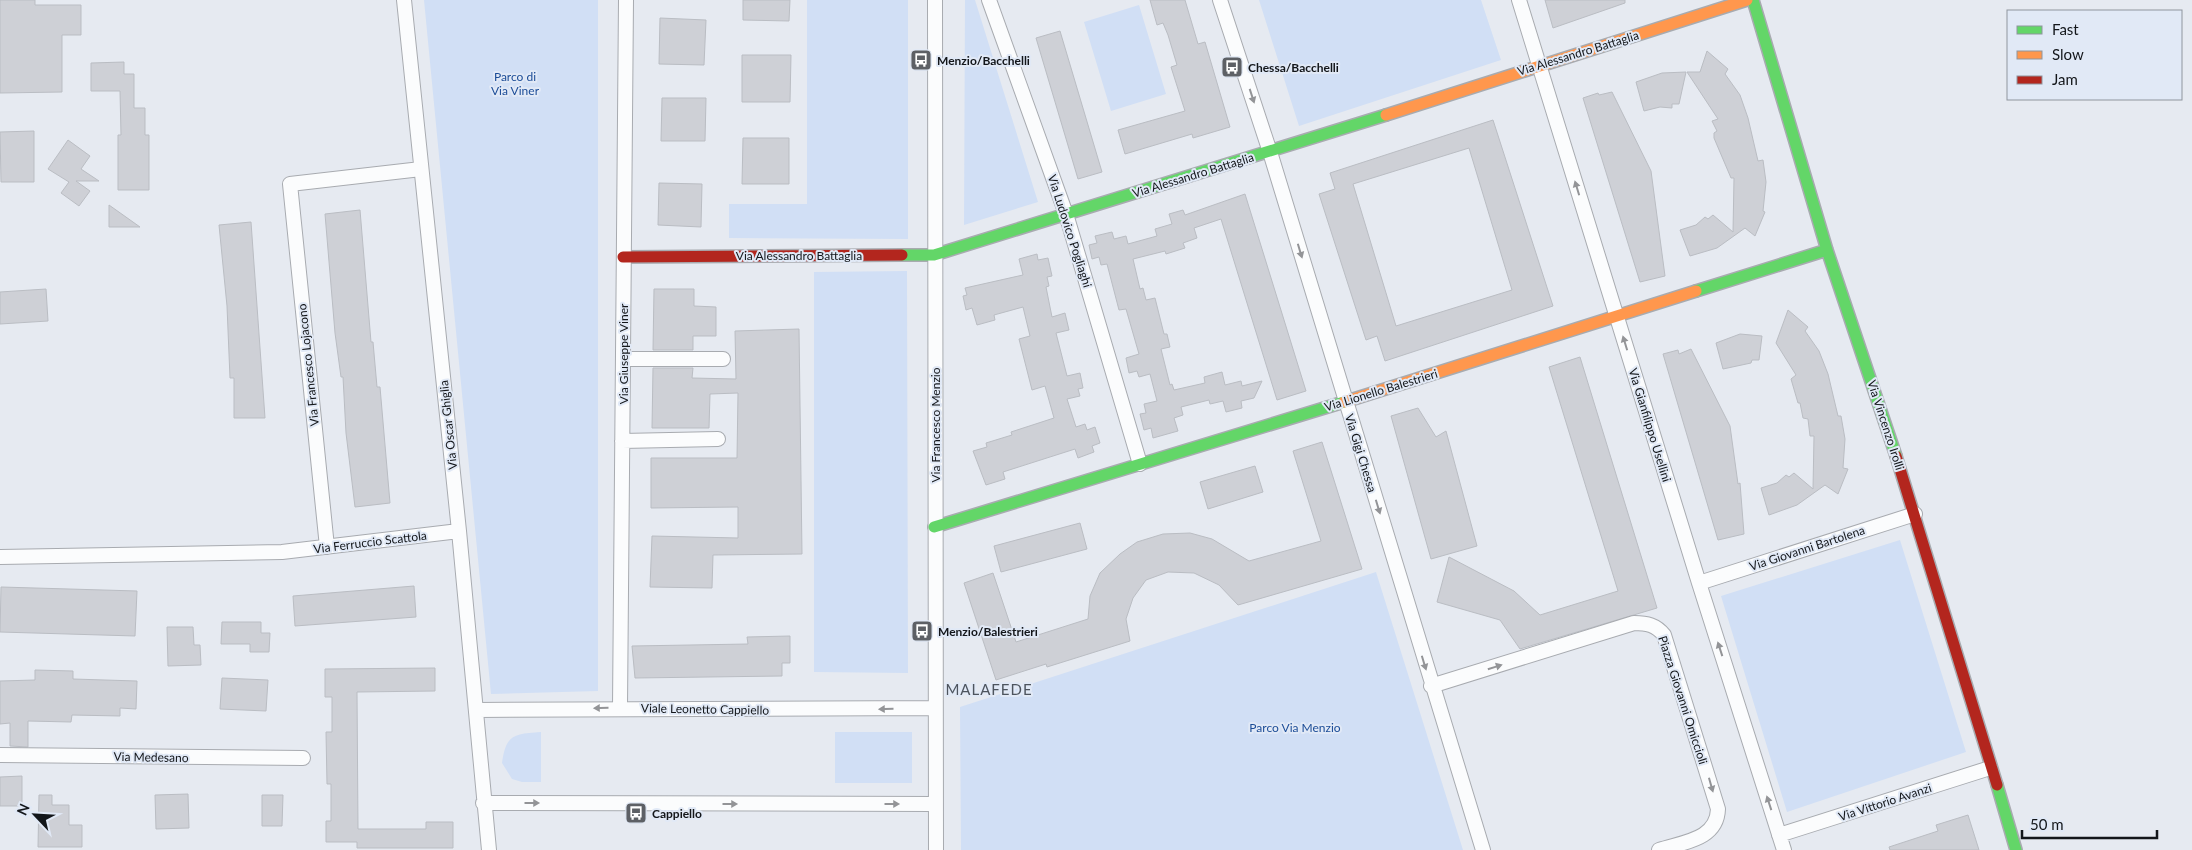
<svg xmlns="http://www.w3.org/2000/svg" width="2192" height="850" viewBox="0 0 2192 850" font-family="Lato,sans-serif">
<rect width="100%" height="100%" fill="#e6eaf1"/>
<path fill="#d1dff5" d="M424,0H598V691L491,694Z
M807,0H908V239L729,238V204H807Z
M965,0H975L1038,202L964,225Z
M1259,0H1481L1501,60L1299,126Z
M1139,5L1166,94L1111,111L1084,22Z
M907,271L908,673L814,672V272Z
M1900,540L1966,752L1787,812L1721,596Z
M1376,572L1463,850H961L960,707Z
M541,732V782H522L512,779L502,763C506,734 514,734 541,732Z
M835,732H912V783H835Z"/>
<path fill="#ced0d6" stroke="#babdc3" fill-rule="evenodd" d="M0,0H35V5H81V35H62V92L0,93Z
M743,0H790L789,21L743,20Z
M1150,0H1185L1198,44L1205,42L1230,127L1193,138L1192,134L1125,154L1118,130L1185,111L1171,67L1177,65L1168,35L1163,23L1157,25Z
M1545,0H1625V3L1553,28Z
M660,18L706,20L704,65L659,64Z
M1060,31L1102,172L1078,179L1036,38Z
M1707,51L1728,69L1725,74L1740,95L1748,118L1758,161L1763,160L1766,182L1763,211L1765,212L1755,236L1745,228L1717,248L1690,256L1680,230L1696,225L1705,217L1708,219L1713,215L1733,232L1734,178H1731L1714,138V133L1717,131L1712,121L1718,119L1687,72H1700Z
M742,55H791L790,102H742Z
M124,62V74H134V108H145V135H149V190H118V135H121L120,91H91V63Z
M1686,72L1679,104H1672V108L1660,107L1644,111L1636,82L1662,73Z
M1612,92L1651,171L1665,276L1640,282L1583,98L1598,93L1599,95Z
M662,98H706L705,141H661Z
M1493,120L1553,306L1385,361L1377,336L1366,340L1319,194L1335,189L1330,173ZM1469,148L1512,290L1396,326L1353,184Z
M34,131V182H1L0,132Z
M743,138H789V184H742Z
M68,140L90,156L81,169L99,181H76L90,191L79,206L61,193L69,182L48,169Z
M659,183L702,184L701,227L658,225Z
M1245,194L1306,391L1277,400L1221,219L1194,228L1197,238L1183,243L1185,248L1166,254L1165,251L1133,259L1140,289L1143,288L1146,300L1155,298L1164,334H1167L1170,347L1161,349L1170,385L1172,384L1174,390L1205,383L1204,377L1222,372L1225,385L1241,381L1242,386L1262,381L1254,398L1241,401L1242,408L1226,412L1223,401L1210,404L1209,400L1181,407L1183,415L1174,418L1178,431L1153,438L1151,428L1144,430L1140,414L1146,413L1144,404L1157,401L1150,374L1139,377L1137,371L1129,373L1126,358L1139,354L1126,309L1119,310L1107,264L1101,265L1099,257L1092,259L1089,245L1097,243L1095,236L1112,232L1114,239L1126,236L1128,244L1157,236L1155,229L1172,224L1169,214L1183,210L1185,215Z
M109,205L140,227H109Z
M360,210L371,342H373L377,387H380L390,503L355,507L346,433L343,377H341L335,333L325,214Z
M251,222L265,418H234V378H230L227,306L219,225Z
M1037,254L1038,260L1048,258L1052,276L1047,277L1049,286L1046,287L1052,317L1065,313L1069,330L1056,333L1067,376L1080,373L1083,388L1078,389L1080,396L1067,399L1076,427L1085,424L1087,430L1095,427L1100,443L1092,446L1094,452L1078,458L1075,449L1003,472L1005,479L986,485L973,451L987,447L986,443L1012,435L1011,432L1054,418L1045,386L1032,390L1019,339L1030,336L1023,307L994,315L995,320L977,325L972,308L966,310L963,296L967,295L965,288L1023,275L1019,259Z
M46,289L48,321L0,324V292Z
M654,289H694V306L716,307V336H693V350H653Z
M1788,310L1808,327L1805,331L1819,351L1828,374L1838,416H1841L1845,439L1843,468L1848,469L1838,494L1825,485L1797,505L1769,515L1761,488L1777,483L1786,475L1789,477L1794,473L1813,489L1814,436H1810L1808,419L1803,418L1800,403H1798L1791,379L1796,375L1776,343Z
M799,329L802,554L713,555L712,588L650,587L652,536L738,538V507L651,508V458H737L738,393L710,394L709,428H652L653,368H693L692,378L736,379L735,331Z
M1740,334L1762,336L1759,360H1752L1751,363L1723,369L1716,343Z
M1691,349L1730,426L1738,484L1740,483L1744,534L1718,540L1663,354L1678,350L1679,354Z
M1580,357L1657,608L1520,649L1500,620L1437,602L1449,557L1514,591L1540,615L1618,591L1549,367Z
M1418,408L1436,437L1446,431L1477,546L1431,559L1391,416Z
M1322,442L1362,569L1238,605L1219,585L1194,573L1168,572L1146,580L1133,598L1126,619L1130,641L1047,667L1046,664L996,680L964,583L993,573L1016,642L1088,619L1090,596L1100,573L1120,554L1137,542L1163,534L1190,533L1212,539L1249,561L1321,541L1293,451Z
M1255,466L1263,492L1208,509L1200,482Z
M1080,523L1087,549L1001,572L994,546Z
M414,586L416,617L295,626L293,596Z
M1,587L137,591L135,636L0,632Z
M222,622H261V633H270L269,652H250V644H221Z
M167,627H193L194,645H200L201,665L168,666Z
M790,636V663H782V676L635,678L632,646L748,644L747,637Z
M435,668V691L357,692L358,829H426V822H453V848H357V842H326V821H331V784H327L326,732H332V697H325V669Z
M35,670L73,671V679L137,681L136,709L120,708V716L72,715L71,722L28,721V747L10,746V723L0,724V681L35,680Z
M222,678L268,680L266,711L220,709Z
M22,776V806H0V777Z
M188,794L189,828L156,829L155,795Z
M39,795H52V805H69V825H82V847H38Z
M262,795H283L282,826H262Z
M1968,815L1979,850H1890L1889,847L1938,831L1936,825Z"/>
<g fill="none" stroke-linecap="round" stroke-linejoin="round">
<g stroke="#a8abb0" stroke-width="16">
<path id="street" d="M404,0L459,531L489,850
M935,0L936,850
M989,0L1066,214L1140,464
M1220,0L1270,152L1483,850
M1519,0L1699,583L1784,850
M623,359H723
M622,441L718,439
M327,547L290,184L421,169
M0,557L282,552L459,531
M1699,583L1915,514
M1431,686L1634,623C1647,623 1656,625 1664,635L1718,809C1717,840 1683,842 1659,850
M620,708L626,0
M476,710L934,708
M0,755L303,758
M483,803L935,804
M1779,835L1990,768"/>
</g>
<g stroke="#a8abb0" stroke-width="14">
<path id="fast" d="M1753,0L1827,250L1896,456
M902,255H934L1386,115
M1696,291L1827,250
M934,527L1344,402
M1997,785L2016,850"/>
</g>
<g stroke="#a8abb0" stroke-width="14">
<path id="slow" d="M1386,115L1747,0
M1344,402L1696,291"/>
</g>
<g stroke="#a8abb0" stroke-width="14">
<path id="jam" d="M623,257L902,255
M1896,456L1997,785"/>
</g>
<use href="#street" stroke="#fbfcfd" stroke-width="14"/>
<use href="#fast" stroke="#63d668" stroke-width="11"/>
<use href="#slow" stroke="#ff974d" stroke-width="11"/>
<use href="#jam" stroke="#b3261e" stroke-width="11"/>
</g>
<defs><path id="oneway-solid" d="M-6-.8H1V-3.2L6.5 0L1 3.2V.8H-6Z" transform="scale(1.25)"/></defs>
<g fill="#939497">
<use href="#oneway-solid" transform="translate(1252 96) rotate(72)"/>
<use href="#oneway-solid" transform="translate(1577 188) rotate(-107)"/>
<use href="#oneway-solid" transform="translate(1300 251) rotate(73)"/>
<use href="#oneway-solid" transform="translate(1625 343) rotate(-107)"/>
<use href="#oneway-solid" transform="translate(1378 507) rotate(73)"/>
<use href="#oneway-solid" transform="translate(1720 649) rotate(-108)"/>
<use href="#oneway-solid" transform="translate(1424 663) rotate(73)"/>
<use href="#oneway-solid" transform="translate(1495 667) rotate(-17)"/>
<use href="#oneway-solid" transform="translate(601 708) rotate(179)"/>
<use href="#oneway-solid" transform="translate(886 709) rotate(179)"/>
<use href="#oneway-solid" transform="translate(1711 785) rotate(74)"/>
<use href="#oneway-solid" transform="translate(532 803)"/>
<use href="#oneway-solid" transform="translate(1769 803) rotate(-108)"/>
<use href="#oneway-solid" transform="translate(730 804)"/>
<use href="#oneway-solid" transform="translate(892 804)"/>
</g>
<defs>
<g id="bus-square" transform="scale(1.125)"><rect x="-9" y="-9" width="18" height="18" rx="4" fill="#5d6065" stroke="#e1e9f6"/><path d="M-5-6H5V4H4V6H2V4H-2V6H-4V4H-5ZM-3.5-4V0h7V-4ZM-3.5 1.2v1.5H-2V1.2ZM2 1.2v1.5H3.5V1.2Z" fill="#fff"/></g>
</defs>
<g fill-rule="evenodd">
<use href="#bus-square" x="921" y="60"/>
<use href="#bus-square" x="1232" y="67"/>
<use href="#bus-square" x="922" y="631"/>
<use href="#bus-square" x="636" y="813"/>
</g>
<g text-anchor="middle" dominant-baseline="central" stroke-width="4" stroke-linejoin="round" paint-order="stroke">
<g font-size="12" fill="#13161a" stroke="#e1e9f6">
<text transform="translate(1578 53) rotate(-17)">Via Alessandro Battaglia</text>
<text transform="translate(1193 175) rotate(-17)">Via Alessandro Battaglia</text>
<text transform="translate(1070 231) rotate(72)">Via Ludovico Pogliaghi</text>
<text x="799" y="255">Via Alessandro Battaglia</text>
<text transform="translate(623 354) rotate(-90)">Via Giuseppe Viner</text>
<text transform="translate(308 365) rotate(-96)">Via Francesco Lojacono</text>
<text transform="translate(1381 390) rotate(-17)">Via Lionello Balestrieri</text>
<text transform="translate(448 425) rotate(-96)">Via Oscar Ghiglia</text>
<text transform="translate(935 425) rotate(-90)">Via Francesco Menzio</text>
<text transform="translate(1650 425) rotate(73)">Via Gianfilippo Usellini</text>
<text transform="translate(1886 425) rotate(72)">Via Vincenzo Irolli</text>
<text transform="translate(1361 453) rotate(73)">Via Gigi Chessa</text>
<text transform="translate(370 542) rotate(-7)">Via Ferruccio Scattola</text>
<text transform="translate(1807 548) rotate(-18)">Via Giovanni Bartolena</text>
<text transform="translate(1683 700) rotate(72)">Piazza Giovanni Omiccioli</text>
<text transform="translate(705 709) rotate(1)">Viale Leonetto Cappiello</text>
<text transform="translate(151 757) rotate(1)">Via Medesano</text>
<text transform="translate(1885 802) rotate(-18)">Via Vittorio Avanzi</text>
</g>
<g font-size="12" font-weight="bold" fill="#13161a" stroke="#e1e9f6" text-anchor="start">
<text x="937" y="60">Menzio/Bacchelli</text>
<text x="1248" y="67">Chessa/Bacchelli</text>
<text x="938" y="631">Menzio/Balestrieri</text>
<text x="652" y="813">Cappiello</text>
</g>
<g font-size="12" fill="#1b4c97" stroke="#e1e9f6">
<text x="515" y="76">Parco di<tspan x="515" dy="14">Via Viner</tspan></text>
<text x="1295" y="727">Parco Via Menzio</text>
</g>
<g font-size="15" letter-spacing="1" fill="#4d545e" stroke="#e1e9f6">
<text x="989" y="689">MALAFEDE</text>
</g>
</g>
<rect x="2007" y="10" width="175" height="90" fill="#e1e9f6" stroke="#8f959e"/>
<rect x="2017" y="26" width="25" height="8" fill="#63d668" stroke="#8f959e"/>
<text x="2052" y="35" font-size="15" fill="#13161a">Fast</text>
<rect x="2017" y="51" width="25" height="8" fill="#ff974d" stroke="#8f959e"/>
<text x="2052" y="60" font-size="15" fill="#13161a">Slow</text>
<rect x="2017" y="76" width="25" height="8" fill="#b3261e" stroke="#8f959e"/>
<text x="2052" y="85" font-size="15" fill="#13161a">Jam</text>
<g transform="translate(35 815) rotate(295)" stroke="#e1e9f6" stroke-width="4" paint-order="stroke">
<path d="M0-4L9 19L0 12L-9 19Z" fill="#13161a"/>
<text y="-8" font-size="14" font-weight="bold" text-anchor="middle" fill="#13161a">N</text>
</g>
<path d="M2022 830v8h135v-8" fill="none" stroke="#13161a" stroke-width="2.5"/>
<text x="2030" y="830" font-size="15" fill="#13161a" stroke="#e1e9f6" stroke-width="4" paint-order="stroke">50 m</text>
</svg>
